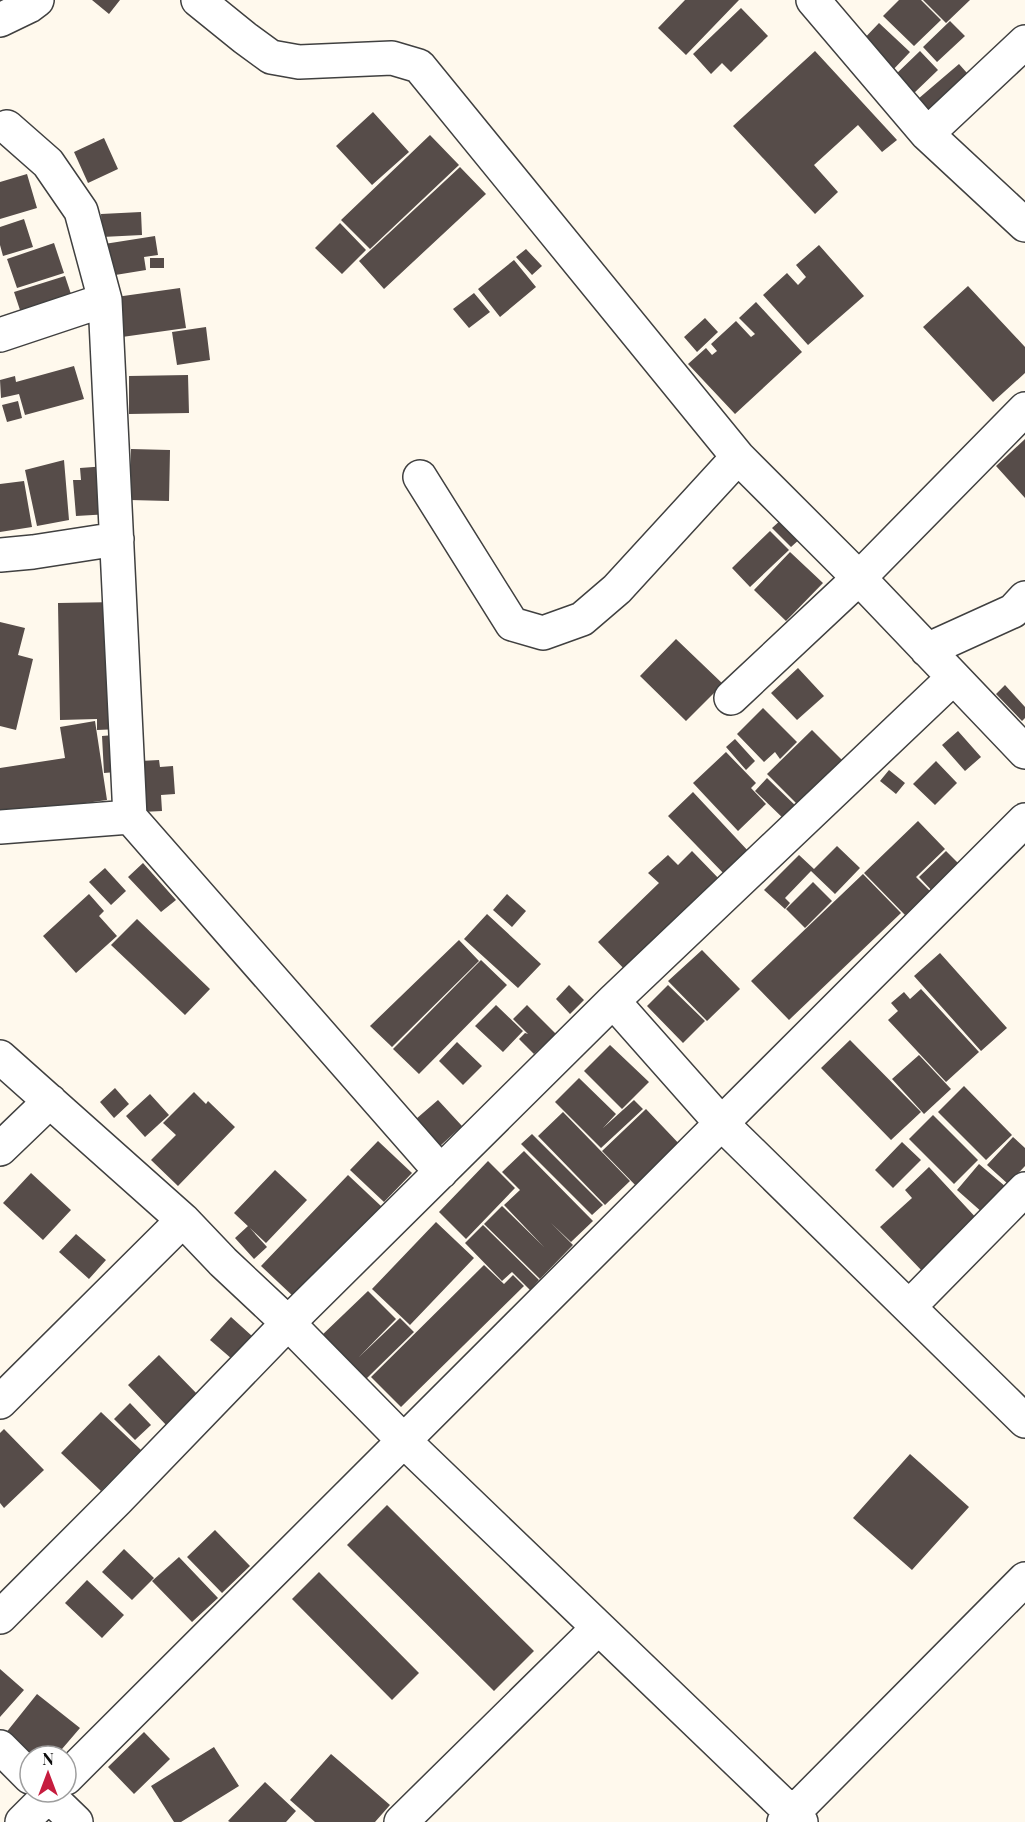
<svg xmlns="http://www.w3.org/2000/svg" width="1025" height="1822" viewBox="0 0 1025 1822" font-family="'Playfair Display',serif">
<rect width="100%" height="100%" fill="#fff9ed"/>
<path fill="#564c49" d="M92,0H120L109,14Z
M685,0H739L686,55L658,28Z
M899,0H921L941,20L914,46L883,16Z
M923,0H970L946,23Z
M741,8L768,36L731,72L722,63L711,74L693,54Z
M950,21L965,36L937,62L923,47Z
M879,23L910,52L890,73L859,44Z
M815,51L897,140L882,152L858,125L814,165L838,192L815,214L733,126Z
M920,51L938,70L912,95L894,76Z
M959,64L975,82L935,118L918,99Z
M373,112L409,152L372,185L336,146Z
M430,135L459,165L370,249L341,220Z
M104,138L118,169L88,183L74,152Z
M460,167L486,194L384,289L359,261Z
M27,174L37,208L0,219V182Z
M141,212L142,235L102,237L101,214Z
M24,219L33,247L3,256L0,245V227Z
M340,223L366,250L342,274L315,248Z
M155,236L158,255L144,257L146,270L103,277L98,245Z
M54,243L64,273L17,288L7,259Z
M819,245L864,296L808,345L763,295L787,273L798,285L806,277L796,265Z
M526,249L542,266L532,275L516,257Z
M150,258H164V268H150Z
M514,260L536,287L500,317L478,289Z
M65,276L75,306L24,322L14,292Z
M968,286L1025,347V373L993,402L923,327Z
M180,288L186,328L122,337L116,297Z
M474,293L490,312L469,328L453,309Z
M756,302L802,352L735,414L688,364L706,348L712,355L717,351L711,344L736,321L751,337L755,334L739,318Z
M705,318L718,332L697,352L684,337Z
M206,327L210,360L177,365L172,332Z
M74,366L84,399L25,415L19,394L1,398L0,380L15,376L16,382Z
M188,375L189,413L129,414V376Z
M18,401L22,418L7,422L2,405Z
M1025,439V498L996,466Z
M131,449L170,450L169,501L130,500Z
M64,460L69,520L37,526L25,470Z
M107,466L110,514L76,516L73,480H81L80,468Z
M24,481L32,527L0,532V484Z
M782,519L801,538L791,547L772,528Z
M770,531L789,550L750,587L732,568Z
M790,552L823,583L786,621L754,590Z
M119,602L120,729L97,730V719L60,720L58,603Z
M0,622L25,628L18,655L33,659L16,730L0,726Z
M676,639L723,684L686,721L640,676Z
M798,668L824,696L797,720L771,693Z
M1005,685L1025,707V718L1022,721L996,694Z
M763,708L797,742L780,759L775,752L764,762L737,734Z
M95,721L107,800L0,815V768L65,758L60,727Z
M812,730L850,768L805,812L767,774Z
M958,731L981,757L965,771L942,745Z
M114,735L116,772L104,773L102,736Z
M735,739L755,761L746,770L726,747Z
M726,752L756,783L751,788L766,804L738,831L693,783Z
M159,760L160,767L173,766L175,794L161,795L162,811L142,812L140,761Z
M936,761L957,783L935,805L913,784Z
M889,770L905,783L896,794L880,781Z
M767,778L800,810L788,823L755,791Z
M693,792L750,853L726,876L668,816Z
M918,821L945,849L916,877L930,891L905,915L864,873Z
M837,846L860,868L835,894L811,871L785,898L790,903L785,909L764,890L799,855L814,869Z
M692,851L724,884L631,976L598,942L659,883L648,873L668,855L678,865Z
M946,851L962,867L935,894L919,877Z
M143,863L176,900L161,912L128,877Z
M105,868L126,891L111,905L89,882Z
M863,874L901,913L789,1020L751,981Z
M813,882L832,901L805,928L786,909Z
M89,894L104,911L99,916L117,936L76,973L43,936Z
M507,894L526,911L512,927L493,910Z
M487,914L541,964L518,988L464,939Z
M137,919L210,989L185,1015L111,945Z
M459,940L479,961L392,1047L370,1026Z
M702,950L740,989L707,1021L668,981Z
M940,953L1007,1028L981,1051L914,976Z
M481,960L507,985L419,1074L393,1049Z
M569,985L584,1000L570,1014L556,999Z
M668,985L705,1021L683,1043L647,1006Z
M921,989L979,1052L946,1082L888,1020L898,1011L891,1003L904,992L910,999Z
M496,1005L523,1031L503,1052L475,1026Z
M527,1005L556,1034L534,1054L519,1039L525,1033L528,1034L513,1019Z
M850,1040L921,1112L891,1140L821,1068Z
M457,1042L482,1066L463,1085L439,1061Z
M610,1045L649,1082L622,1109L584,1071Z
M919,1055L951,1089L924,1114L892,1079Z
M579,1078L616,1114L603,1128L634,1100L643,1109L601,1148L555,1102Z
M964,1086L1012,1135L986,1160L938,1112Z
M115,1088L129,1104L114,1118L100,1102Z
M194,1092L206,1104L208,1101L235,1127L178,1186L151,1160L176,1135L163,1123Z
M150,1094L169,1115L145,1137L126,1116Z
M438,1100L462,1126L440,1146L416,1119Z
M646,1109L684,1149L641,1191L602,1151Z
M563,1112L630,1181L605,1205L538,1136Z
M933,1115L978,1160L954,1184L909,1139Z
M532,1134L603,1205L592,1215L521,1144Z
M1013,1137L1025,1148V1166L1008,1184L987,1165Z
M378,1141L412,1173L384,1202L350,1170Z
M902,1142L921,1160L893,1188L875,1170Z
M524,1151L593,1221L571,1242L551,1223L573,1245L540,1279L484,1224L502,1206L544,1247L504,1205L520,1190L502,1172Z
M488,1161L515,1188L466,1239L439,1212Z
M979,1164L1006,1187L983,1213L957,1190Z
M929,1167L979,1221L924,1273L880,1227L912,1198L905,1190Z
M275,1170L307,1200L266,1243L234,1213Z
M31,1173L71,1210L43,1240L3,1203Z
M348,1175L382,1207L295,1298L261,1266Z
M436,1222L474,1258L410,1325L372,1289Z
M483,1225L539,1280L530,1290L512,1272L502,1281L465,1243Z
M248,1226L267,1247L254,1259L235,1238Z
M76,1234L106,1260L89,1279L59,1252Z
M484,1265L504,1284L513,1275L524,1286L401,1407L371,1377Z
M368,1291L396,1319L359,1357L400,1318L414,1332L366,1379L320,1337Z
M231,1317L252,1336L232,1359L210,1340Z
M159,1355L200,1397L168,1427L128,1385Z
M130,1403L151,1425L135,1440L114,1419Z
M101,1412L141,1450L101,1491L61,1453Z
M4,1429L44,1470L4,1508L0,1503V1433Z
M910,1454L969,1507L912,1570L853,1518Z
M387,1505L534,1651L494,1691L347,1545Z
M215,1530L250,1566L222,1593L187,1557Z
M124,1549L154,1578L132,1600L102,1572Z
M179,1557L218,1598L192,1622L152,1581Z
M319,1572L419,1673L392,1700L292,1599Z
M87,1580L124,1615L102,1638L65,1603Z
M0,1669L24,1690L0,1717Z
M37,1694L80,1728L56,1756H33L5,1734Z
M144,1732L170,1759L134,1794L108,1767Z
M214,1747L239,1786L181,1822H174L151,1786Z
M331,1754L390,1805L375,1822H315L290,1800Z
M265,1782L296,1811L286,1822H230L228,1821Z"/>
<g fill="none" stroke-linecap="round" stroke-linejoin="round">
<g stroke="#404040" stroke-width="36">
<path id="minor" d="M198,0L245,38L271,57L299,62L392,58L419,66L738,457L859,578L1025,752
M813,0L927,134L1025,225
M0,20L29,6L37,0
M7,127L48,163L81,211L105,300L130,817L441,1172
M927,134L1025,42
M0,335L105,300
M420,477L512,624L543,633L582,619L617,589L738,457
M0,555L33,552L117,539
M927,650L1013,611L1025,598
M731,698L859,578L1025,409
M0,827L130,817
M613,1001L722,1124L1025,1421
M0,1057L183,1220L223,1262L288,1323L402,1439L801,1822
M0,1149L50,1101
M909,1307L1025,1189
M0,1402L183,1220
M0,1617L117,1500L288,1323L613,1001L953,678
M0,1747L30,1777
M66,1778C385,1457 706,1140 1025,820
M45,1792L76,1822
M22,1822L52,1792
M401,1822L598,1628
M784,1822L1025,1579"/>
</g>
<use href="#minor" stroke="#fff" stroke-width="33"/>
</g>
<g transform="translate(48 1774)"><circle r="28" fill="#ffffff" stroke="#9e9e9e" stroke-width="1.5"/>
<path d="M0-4.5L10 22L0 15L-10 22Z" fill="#c61c3e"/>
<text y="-9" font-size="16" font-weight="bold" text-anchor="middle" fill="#0d0d0d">N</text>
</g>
</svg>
